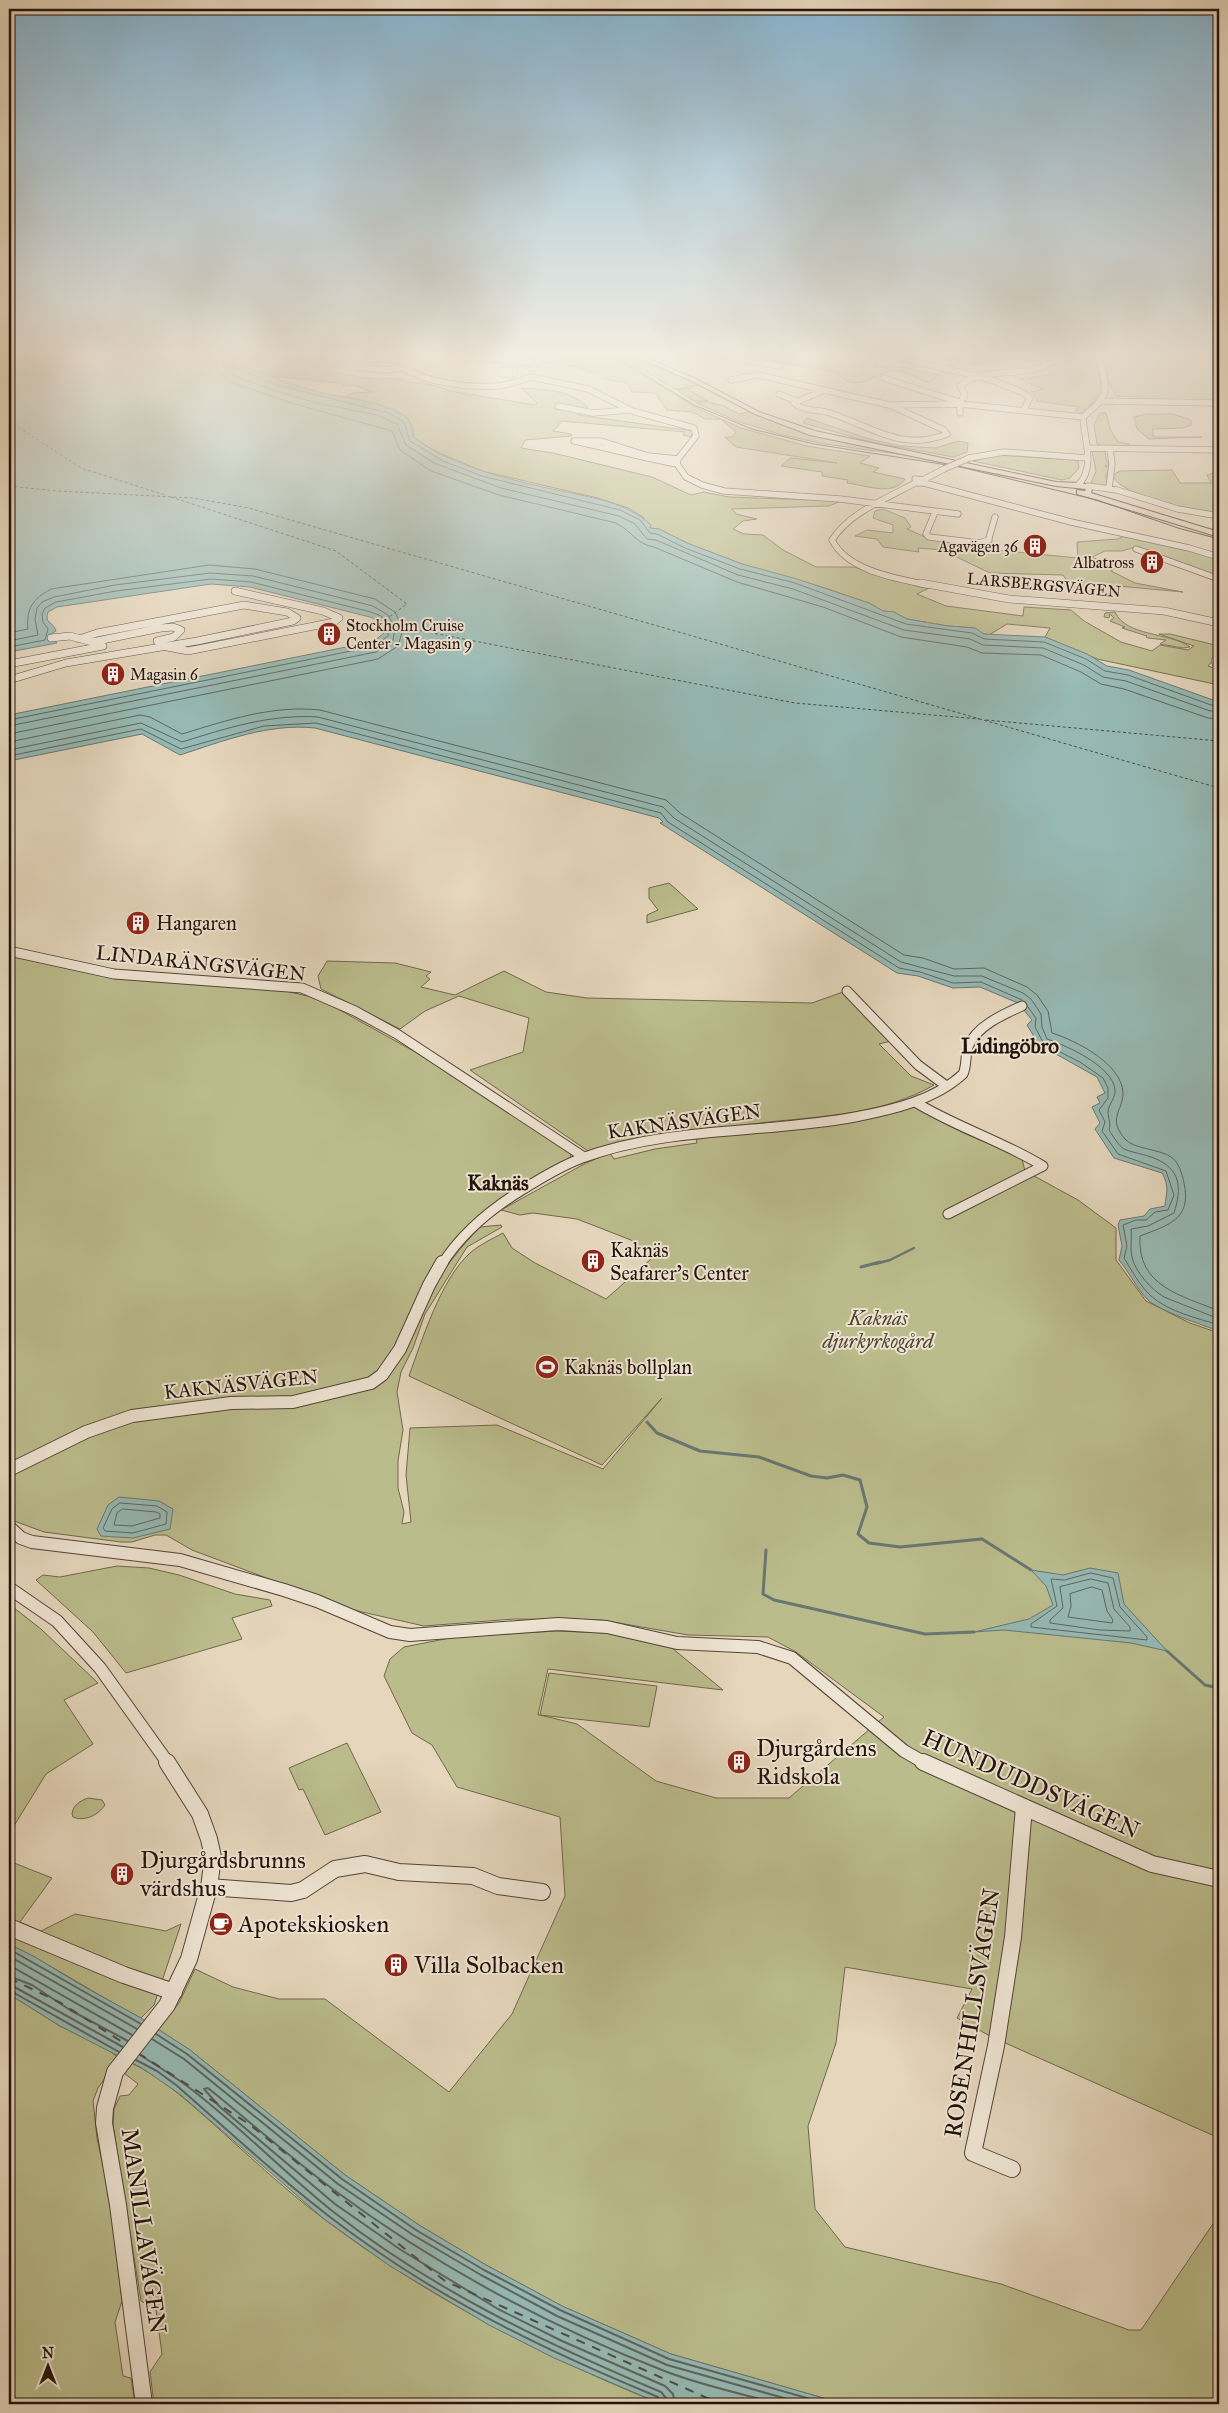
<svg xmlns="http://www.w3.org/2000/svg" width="1228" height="2413" viewBox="0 0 1228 2413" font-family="'IM FELL Great Primer',serif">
<rect width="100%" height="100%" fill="#e5d6bc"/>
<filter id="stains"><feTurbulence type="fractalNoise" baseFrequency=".004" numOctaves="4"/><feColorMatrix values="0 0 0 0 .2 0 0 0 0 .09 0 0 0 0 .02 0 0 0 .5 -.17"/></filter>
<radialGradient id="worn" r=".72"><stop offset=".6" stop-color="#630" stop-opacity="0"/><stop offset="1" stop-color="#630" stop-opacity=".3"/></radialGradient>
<path fill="#bbbc8c" stroke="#70684c" d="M233,357H351L329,372L366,378L405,379L406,382C420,383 436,384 449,391L535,405L537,403L521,388C547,390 568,389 588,407L578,415L693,431L691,437L683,435L685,432L562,421L553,431L571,434L572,436L525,440L521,448L553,453L652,477L691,495L704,492L729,497L841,501L829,506L732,509L736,514L757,519L743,521L733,529L744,534L763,535L783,550L816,567H854L871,572L872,574L929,588L917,594L946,606L1023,616L1024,607L1071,610L1084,621L1121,642L1152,651L1160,645L1188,650L1194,646L1159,634H1170L1219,646V660L1214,659L1208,666L1219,670V685L1097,659L1045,637L1050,628L1007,624L989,635L980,633L975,628L948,626L907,619L894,612L883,611L869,603L819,586L742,564L687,543L659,529L650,528L643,517L628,508L598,498L482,471L435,451L413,437L414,430C411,425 409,420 405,416C396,409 358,398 345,397L353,393L373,392L354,385L343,386L341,383L269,376L240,366L231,360Z
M566,357H613L699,409L741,428L806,446L870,456L860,463L879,468L873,472L905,479C894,497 864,485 847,483L848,480L822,476V472L781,466L790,458L837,463L736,447L725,437H732L736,432L721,419H705L693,412L667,410L655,393L632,392L627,383L603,379L599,373C589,373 584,371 577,367C572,365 556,365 549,363V361Z
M621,357H636L701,385L675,389Z
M763,357H854L878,361L875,366L893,368L903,367L939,375L930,383C918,380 910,372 897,371C875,369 857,398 837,372L776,362Z
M933,357H1009L1010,359L973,365Z
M1045,357H1095C1096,366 1102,381 1100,390C1098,399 1085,414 1075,414L1078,411L1075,410L1079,407L1036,401L1037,398L1031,392L1043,389L1020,379L1050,375L1046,369L1051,366V362Z
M1106,357H1168L1176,360L1182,357L1219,366V402L1148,401L1139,397L1116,396L1108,381Z
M692,388L689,390L708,401V402L724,406L739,414L750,412L785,426L827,439L920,457L825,444L782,435L737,421L696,403L707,401H694L677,390Z
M1100,413H1106L1111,431L1118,442L1129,444L1131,449L1108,448L1097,444L1094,425Z
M1146,414H1173L1191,420V425L1183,428L1153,429V437H1202L1149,439L1137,429L1134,417Z
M807,418L869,439L901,446L936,448L958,441L968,443L967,452L954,457L871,442L803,423Z
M1092,451H1105L1106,459L1109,465L1105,466L1109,468L1106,476L1107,486L1090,485L1096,471Z
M995,455L1075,460L1078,461L1079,468L1070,478L1062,480L973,461Z
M1172,470L1180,483H1211L1207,475L1219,471V514C1200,512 1116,495 1113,475L1120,471Z
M883,509L905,518L911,527L907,529L930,539L963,543L978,552L986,549L1078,558L1077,542L1118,539L1124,536L1196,551L1219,560V578L1183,567L1136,547L1122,551H1105L1092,557L1115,568L1111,571L1135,583L1183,592L1107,585L1089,591H1071L1064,584H1069L1063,575L990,573L942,550L918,548L919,552L883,547L877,539L855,536L867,530L893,533V525L873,518L875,511Z
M1115,612C1126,637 1170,632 1190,647L1183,648L1160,644L1166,640L1148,638L1146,637L1147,636L1122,628L1125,627L1110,621L1114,618L1110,614L1109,618L1104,617L1105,613Z
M669,883L698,909L647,923V915L658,910L649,898V888Z
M9,956L113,978L286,991L320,999L444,1068L570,1151L571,1156L569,1161L450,1246L381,1373L356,1385L322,1394L151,1410L9,1467Z
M327,961L395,963L431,972L426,976L430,979L421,987L455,995L504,971L546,992L587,998L812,1003L843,992L891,1041L879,1044L911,1076L934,1085C884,1114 825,1116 769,1122C708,1129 647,1136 588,1151L470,1070L523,1052L529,1018L459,996L425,1011L400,1029L321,989L318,976Z
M916,1106C948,1128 984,1143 1021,1155L1025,1171L1078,1200L1116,1228V1260L1146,1301L1190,1323L1219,1333V2138L1003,2042L1004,2037L990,2036L957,2018L972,1989L845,1967L836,2043L808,2126L815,2209L845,2247L1001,2284L1129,2330H1141L1219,2215V2404H855L830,2400L671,2354L562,2306L486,2265L419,2225L345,2175L190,2050L157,2029L179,2003L195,1969L233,1987L279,1999H325L449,2092L512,2014L565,1896L560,1817L457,1787L432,1745L412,1733L384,1676L390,1659L404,1647L455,1637L556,1631L606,1633L672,1648L723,1690L548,1669L538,1715H540L549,1673L657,1686L649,1727L540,1715L577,1724L656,1781L716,1798H789L884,1717L796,1652L768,1637L688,1635L601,1620L514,1619L424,1626L349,1609L192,1550L166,1535H155L132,1542H121L44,1532L9,1519V1475L84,1437L123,1423L206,1409L292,1406L386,1378C407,1355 415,1323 429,1295C443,1269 460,1248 480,1227L501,1225L502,1227L467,1247L425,1314L413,1348L401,1372L397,1392L403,1430L398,1461V1488L404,1512L402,1524L411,1522L406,1475L410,1428L497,1425L603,1469L662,1398L602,1465L409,1376C422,1340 441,1279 470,1253C479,1245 492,1239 503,1233L512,1248L535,1263L606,1299L652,1258L631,1240L577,1219L533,1213L520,1215L501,1210L586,1163L610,1153L614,1159L655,1149L697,1143L696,1139Z
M117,1566L149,1568L179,1575L235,1594L270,1600L272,1606L232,1618L242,1639L126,1673L93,1632L36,1580L43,1575L60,1577Z
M9,1604L41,1629L98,1683L64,1700L93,1744L46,1774L9,1834Z
M347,1743L381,1812L325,1835L303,1789L299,1790L289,1768Z
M88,1798L102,1800L105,1805C98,1815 85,1822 73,1817L72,1814C73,1805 80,1801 88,1798Z
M9,1861L52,1878L20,1922L41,1931L75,1914L166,1931L181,1924L154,2005L141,2018C96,1995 54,1966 9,1944Z
M9,1994L60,2026L104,2047L119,2058L98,2088L93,2101L97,2138L109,2193L122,2301L115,2322L123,2376L131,2378L135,2404H9Z
M131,2063C160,2076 186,2100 210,2121C247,2154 284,2189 324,2219C427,2297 542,2356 661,2404H154L150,2372L162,2354L156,2310L141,2301L113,2125L114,2109L120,2096L129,2095L138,2084L124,2073Z"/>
<path fill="#96b9b4" stroke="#687771" d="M9,357H233L232,360L240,366L266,374L279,380L319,392L379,404L385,408L395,409L394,411C406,415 414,424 413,437C452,467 514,481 562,491C597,499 625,502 651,525L650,528L659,529L687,543L742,564L797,579L869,603L883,611L894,612L907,619L948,626L975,628L984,634L1045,637L1087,654L1107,666L1129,670L1213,700H1219V1331C1202,1325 1160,1311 1148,1300C1136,1288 1130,1273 1119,1260L1122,1246L1118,1225L1120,1220L1144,1216L1150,1209L1165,1206C1166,1193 1170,1187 1162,1173L1114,1158L1095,1129L1100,1123L1092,1107L1100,1103L1097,1097L1105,1093L1097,1077L1056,1054L1041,1048L1027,1025L1032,1020L1018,1003L980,987L953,988L918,976L897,973L660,823L663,822L659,818L315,728C269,723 223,741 180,755L142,734L9,761V715L356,645L374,641L384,633V627L378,620L370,617L250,587L211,584L57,607L48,612C44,624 53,621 56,631L49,635L57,643L9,652Z
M119,1497L159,1501L173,1509L170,1529L133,1538L101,1536L97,1529L108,1505Z
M1090,1568L1118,1573L1124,1604L1167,1651L1131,1643L1004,1630L974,1632L1029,1619L1053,1605L1046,1586L1031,1570L1063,1575Z
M9,1944L35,1957L81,1985L141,2018L190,2050L345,2175L419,2225L486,2265L562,2306L671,2354L830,2400L855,2404H661L554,2358L489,2325L390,2266L324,2219L181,2095L142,2068L60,2026L9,1994Z"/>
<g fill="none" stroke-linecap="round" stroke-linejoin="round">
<path stroke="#5d6660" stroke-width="1" d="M213,357L217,371L233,383L291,403L392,431L400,450L431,471L499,495L616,523C633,532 636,544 654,547L737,582L823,607L901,637L967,647L982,653L1041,655L1081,672L1101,684L1124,689L1208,718L1219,719
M221,357L223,367L235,376L275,391L317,403L377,415L397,424L406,445L434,463L501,488L619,516L635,524L647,539L656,540L738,575L793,589L904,630L970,639L983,645L1043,648L1084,665L1103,677L1126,681L1210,711H1219
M228,357V363L234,367L277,385L389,413L404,422L410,441L443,461L482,476L620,510L640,520L650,533L657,534L685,548L740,569L795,583L906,624L972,633L984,639L1044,642L1086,659L1105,671L1128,675L1211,705H1219
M9,633L28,629C26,608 33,599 51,589L209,565L255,569L375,599L395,612L403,629L398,646L378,659L9,734
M9,641L38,635L35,619L37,608L42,602L54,597L115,585L210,573L253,576L373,606L388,615L395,628L393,640L376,652L9,726
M9,647L45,640L48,629L43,622L42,614L45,608L56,602L116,591L211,579L251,582L371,612L381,616L389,627L388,636L376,645L356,650L9,720
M9,742L140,715L150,717L182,734C228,720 272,705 320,710L666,800L680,813L904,955L923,958L954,969L984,968L1027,987L1037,995L1048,1011L1052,1033C1077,1041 1122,1064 1123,1093C1123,1111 1107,1118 1125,1139C1133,1149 1160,1149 1171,1157C1179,1162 1182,1174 1184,1183C1192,1220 1168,1225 1140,1236C1137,1287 1181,1295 1219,1311
M9,750L141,723L182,742C227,728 270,714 318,717L663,807L674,818L901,962L954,976H982L1023,993L1031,999L1041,1014L1042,1027L1047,1039C1067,1046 1113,1066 1115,1090C1116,1097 1109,1104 1108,1111C1108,1118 1111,1123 1109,1130C1113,1136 1118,1145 1124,1149C1133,1153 1144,1154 1154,1158C1181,1169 1182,1188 1174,1213L1148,1226L1131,1229C1132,1237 1130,1250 1132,1257C1135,1272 1152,1290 1164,1297L1219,1319
M9,756L141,729L181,749L264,726L316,723L661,813L668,822L899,968L920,972L953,983L981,982L1022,1000
M1028,1007L1036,1018L1035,1027L1044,1044L1080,1062L1103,1078L1108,1088V1098L1099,1110L1105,1122L1102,1131L1118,1154L1166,1171L1174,1195L1168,1210L1155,1212L1146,1220H1136L1123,1225L1127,1246L1124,1258C1132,1271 1140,1286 1151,1296C1169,1312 1197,1318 1219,1325
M120,1503L157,1506L167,1512L166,1524L133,1533L105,1531L103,1528L112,1509Z
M123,1509L156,1512L160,1514V1518L132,1526L114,1525L117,1513Z
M1091,1573L1113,1578L1120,1607L1147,1637V1640L1031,1627V1624L1057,1606L1051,1579L1064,1580Z
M1091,1579L1108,1583L1114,1609L1130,1627V1631L1100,1630L1050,1623V1620L1063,1608L1060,1587Z
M1092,1587L1102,1590L1107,1611L1113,1620L1112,1623L1068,1617L1071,1606L1070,1594Z"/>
<path stroke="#5d6660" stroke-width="2" d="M9,1949L141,2024
M9,1956L137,2029
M9,1965L132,2035
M9,1976L32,1985L70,2010L128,2041
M9,1984L123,2047
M9,1990L119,2052
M156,2034L187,2054L342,2179L416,2230L484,2270L560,2310L669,2359L828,2404
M152,2039L184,2059L338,2184L413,2235L481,2275L557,2316L667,2365L805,2404
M140,2055C156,2065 172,2075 187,2086C238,2124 282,2171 331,2210C430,2289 545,2343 661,2392L666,2398L667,2404
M136,2060L157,2071L176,2085C238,2139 297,2195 364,2242C455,2307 556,2355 658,2397L661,2404
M675,2404L673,2394L665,2386L562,2341L498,2309L401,2250L335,2204L220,2107L204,2089L208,2088C250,2122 291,2158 334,2190C434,2264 546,2325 662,2370C699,2385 740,2393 778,2404"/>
<path stroke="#687771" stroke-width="2.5" d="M875,1264L890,1260L914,1248"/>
<path stroke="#687771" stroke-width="3" d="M861,1267L880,1262
M647,1422L657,1433L700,1451L759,1457L811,1476L827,1478L843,1475L860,1480L867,1507L858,1534L869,1543L900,1547L982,1539L1031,1570
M766,1550L763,1594L774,1600L925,1634L974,1632
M1167,1651L1205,1685L1219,1688"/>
<path stroke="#4c4d47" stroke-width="1" stroke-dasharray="3 2.5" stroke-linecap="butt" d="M9,421L81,468L165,495
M9,481L18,486
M9,486L57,491L193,498L249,508L1219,788
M171,497L336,551L407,604L382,622
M381,623L795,703L979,719
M986,720L1219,741"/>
<path stroke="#4c4d47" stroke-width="2" stroke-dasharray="9 8" stroke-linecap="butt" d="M9,1978L61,2003L127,2045
M138,2053L249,2124L445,2281L707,2398L734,2404"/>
<g stroke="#544438" stroke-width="7">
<path id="minor-far4" d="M419,357L403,361L400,366C425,383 469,388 498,386C510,385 521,380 532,377
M460,357L535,363
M728,357L780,366
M896,357L989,379L1022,392L1030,398L1024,409
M1047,364L1068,357
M401,368L384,370L358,367L372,358L403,361
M531,369L537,362L554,357
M502,370H515L514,374H501Z
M532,377L588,389L632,411L694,428L696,436L678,459L677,464L686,477L702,485L724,491L840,499L958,514
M883,378L959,402
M731,380L758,375L889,405L960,404L1083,417
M825,390L794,403C804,412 818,409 830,413C872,427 902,452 947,434L944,430L894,407
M779,394L796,401
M1102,401L1219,403
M558,406L593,413L628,410
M960,413V402L965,395L960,386C984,365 1020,379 1047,364L1040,357
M1087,448L1219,450
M969,458L1004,452L1087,458
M677,464C642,458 609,448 574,441H601L648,456L678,459
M915,479L923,480L944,469
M915,483C886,499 850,512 832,540C848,571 895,578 927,585
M915,483H924L1071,522L1189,548L1219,557
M1078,485C1096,468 1084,439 1083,417C1113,392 1106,394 1099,357
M1088,486L1117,490L1178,509L1219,516
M1109,488L1112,464L1110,449
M935,512L926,534L929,537L979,543L989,540
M989,538L995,517
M1136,549L1219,579"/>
</g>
<g stroke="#544438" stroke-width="8">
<path id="minor-far3" d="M921,583L1009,599L1164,611L1219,623
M51,638L70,636L92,642L161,628L173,627L181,630L174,637L157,641
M167,647L188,651L334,622L339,618L323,611L235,591
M1215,661H1219
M9,664L103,646
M9,680L66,663L197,641L293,621L297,618L287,612L244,605L97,633L79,639"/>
</g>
<g stroke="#544438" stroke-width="11">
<path id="minor-far2" d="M9,951L114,974L302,988L355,1011L397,1034L584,1157
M847,991L918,1065L945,1085
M915,1102C956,1127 1002,1141 1043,1166L948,1214
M442,1264C462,1233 491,1209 522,1190C541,1178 561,1166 582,1158C669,1126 765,1134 855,1117C892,1110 935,1100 963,1074C967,1065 965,1056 968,1047C976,1026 1004,1014 1022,1006"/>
</g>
<g stroke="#544438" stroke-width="14">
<path id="minor-far1" d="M9,1470L86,1432L132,1416L231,1403L293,1402L371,1383L382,1375L400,1349L429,1285L442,1262
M9,1527L21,1538L32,1542L180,1560L284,1590L317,1601L390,1632L410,1635L558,1624L607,1627L677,1643L758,1647L792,1658L904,1751L925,1763
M9,1588L57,1621L100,1668L168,1763"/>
</g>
<g stroke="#544438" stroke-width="18">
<path id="minor" d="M923,1762L1152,1864L1219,1879
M209,1887L291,1893L303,1890L335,1869L365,1864L399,1872L473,1876L498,1886L542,1892
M9,1927L124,1975L174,1992
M1012,2169L973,2153L996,2046L1013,1937L1024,1807
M144,2404L118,2205L104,2123L105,2108L115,2072L167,2005L189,1959L209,1887L213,1857L209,1839L200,1814L167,1762"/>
</g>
<g stroke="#24130c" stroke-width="2">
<path id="major" d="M636,357H645L696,379L759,412L815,431L1056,482L1081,483L1093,486L1091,493L1219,532V537L1077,494V490L1085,491L1086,489L1056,486L810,435L755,414L692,381Z"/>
</g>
<use href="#minor-far4" stroke="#eee4d3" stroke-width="5.5"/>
<use href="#minor-far3" stroke="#eee4d3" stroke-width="7"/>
<use href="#minor-far2" stroke="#eee4d3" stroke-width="9"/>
<use href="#minor-far1" stroke="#eee4d3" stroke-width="12"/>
<use href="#minor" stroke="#eee4d3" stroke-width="16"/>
<use href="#major" fill="#e5d6bc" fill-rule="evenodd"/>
<path stroke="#24130c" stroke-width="1" d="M616,357L694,405L752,429L814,444L960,467L1097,500L1178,528L1219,539"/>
<g stroke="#544438" stroke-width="7" stroke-linecap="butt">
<path id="minor-bridge" d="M944,469L969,458"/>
</g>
<use href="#minor-bridge" stroke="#eee4d3" stroke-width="5.5"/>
</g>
<linearGradient id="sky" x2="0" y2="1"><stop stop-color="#87b6d3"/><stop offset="0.51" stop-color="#f3ede1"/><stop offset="1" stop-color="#f3ede1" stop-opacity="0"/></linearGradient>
<rect width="1228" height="695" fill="url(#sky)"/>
<defs>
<g id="building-disc" transform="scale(1.25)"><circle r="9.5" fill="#8f2418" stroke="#eee4d3"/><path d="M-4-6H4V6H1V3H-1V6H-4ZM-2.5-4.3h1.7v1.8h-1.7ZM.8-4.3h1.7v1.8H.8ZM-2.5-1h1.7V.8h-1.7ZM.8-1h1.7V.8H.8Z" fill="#fff"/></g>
<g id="stadium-disc" transform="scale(1.25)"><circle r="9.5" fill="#8f2418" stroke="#eee4d3"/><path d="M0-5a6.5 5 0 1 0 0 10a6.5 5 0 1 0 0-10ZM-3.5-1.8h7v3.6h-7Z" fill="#fff"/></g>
<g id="cafe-disc" transform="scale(1.25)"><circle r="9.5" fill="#8f2418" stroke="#eee4d3"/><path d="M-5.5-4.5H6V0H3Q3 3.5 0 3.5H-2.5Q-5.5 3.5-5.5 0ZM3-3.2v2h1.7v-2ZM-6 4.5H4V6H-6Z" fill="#fff"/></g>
</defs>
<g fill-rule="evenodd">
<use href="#building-disc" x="1035" y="546"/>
<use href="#building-disc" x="1152" y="562"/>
<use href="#building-disc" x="329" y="634"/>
<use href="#building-disc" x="113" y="674"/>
<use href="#building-disc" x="138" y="923"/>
<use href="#building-disc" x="593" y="1261"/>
<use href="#stadium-disc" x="547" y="1367"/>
<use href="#building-disc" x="739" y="1762"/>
<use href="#building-disc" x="122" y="1874"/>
<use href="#cafe-disc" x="221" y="1924"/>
<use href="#building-disc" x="396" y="1965"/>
</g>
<g text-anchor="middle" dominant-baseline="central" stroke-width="4" stroke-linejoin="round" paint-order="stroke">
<g font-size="16" fill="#24130c" stroke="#eee4d3" text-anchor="end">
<text x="1018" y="546">Agavägen 36</text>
<text x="1134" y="562">Albatross</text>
<text x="346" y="625" text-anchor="start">Stockholm Cruise<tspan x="346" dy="18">Center - Magasin 9</tspan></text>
<text x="130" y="674" text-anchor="start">Magasin 6</text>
</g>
<g font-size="16" fill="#24130c" stroke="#eee4d3">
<text transform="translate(1044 585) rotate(5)">LARSBERGSVÄGEN</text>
</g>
<g font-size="20" fill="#24130c" stroke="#eee4d3" text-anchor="start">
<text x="156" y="923">Hangaren</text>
<text x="610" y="1250">Kaknäs<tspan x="610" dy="23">Seafarer's Center</tspan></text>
<text x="564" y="1367">Kaknäs bollplan</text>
</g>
<g font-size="20" fill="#24130c" stroke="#eee4d3">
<text transform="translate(201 963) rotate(6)">LINDARÄNGSVÄGEN</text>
<text transform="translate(684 1121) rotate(-8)">KAKNÄSVÄGEN</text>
<text transform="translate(241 1384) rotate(-6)">KAKNÄSVÄGEN</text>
</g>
<g font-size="20" font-style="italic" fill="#514632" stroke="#eee4d3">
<text x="878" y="1318">Kaknäs<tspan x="878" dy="23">djurkyrkogård</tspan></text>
</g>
<g font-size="21" font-weight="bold" fill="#24130c" stroke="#eee4d3">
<text x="1010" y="1046">Lidingöbro</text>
<text x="498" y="1183">Kaknäs</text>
</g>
<g font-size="24" fill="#24130c" stroke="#eee4d3" text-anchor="start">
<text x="756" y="1748">Djurgårdens<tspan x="756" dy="28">Ridskola</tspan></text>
<text x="140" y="1860">Djurgårdsbrunns<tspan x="140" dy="28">värdshus</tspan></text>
<text x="238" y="1924">Apotekskiosken</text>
<text x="414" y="1965">Villa Solbacken</text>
</g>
<g font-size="24" fill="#24130c" stroke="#eee4d3">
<text transform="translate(1031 1784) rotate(24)">HUNDUDDSVÄGEN</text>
<text transform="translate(972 2013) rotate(-81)">ROSENHILLSVÄGEN</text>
<text transform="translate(144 2231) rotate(82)">MANILLAVÄGEN</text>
</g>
</g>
<rect width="1228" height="2413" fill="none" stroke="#e5d6bc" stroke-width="30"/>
<rect x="10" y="10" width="1208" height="2393" fill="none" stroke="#24130c" stroke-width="2.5"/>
<rect x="15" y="15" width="1198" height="2383" fill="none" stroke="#24130c"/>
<g transform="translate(48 2366)" stroke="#eee4d3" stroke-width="4" paint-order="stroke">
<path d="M0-4L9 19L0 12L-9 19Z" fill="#24130c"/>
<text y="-8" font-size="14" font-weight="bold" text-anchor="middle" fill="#24130c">N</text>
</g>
<rect width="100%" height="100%" filter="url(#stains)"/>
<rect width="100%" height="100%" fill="url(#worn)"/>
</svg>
